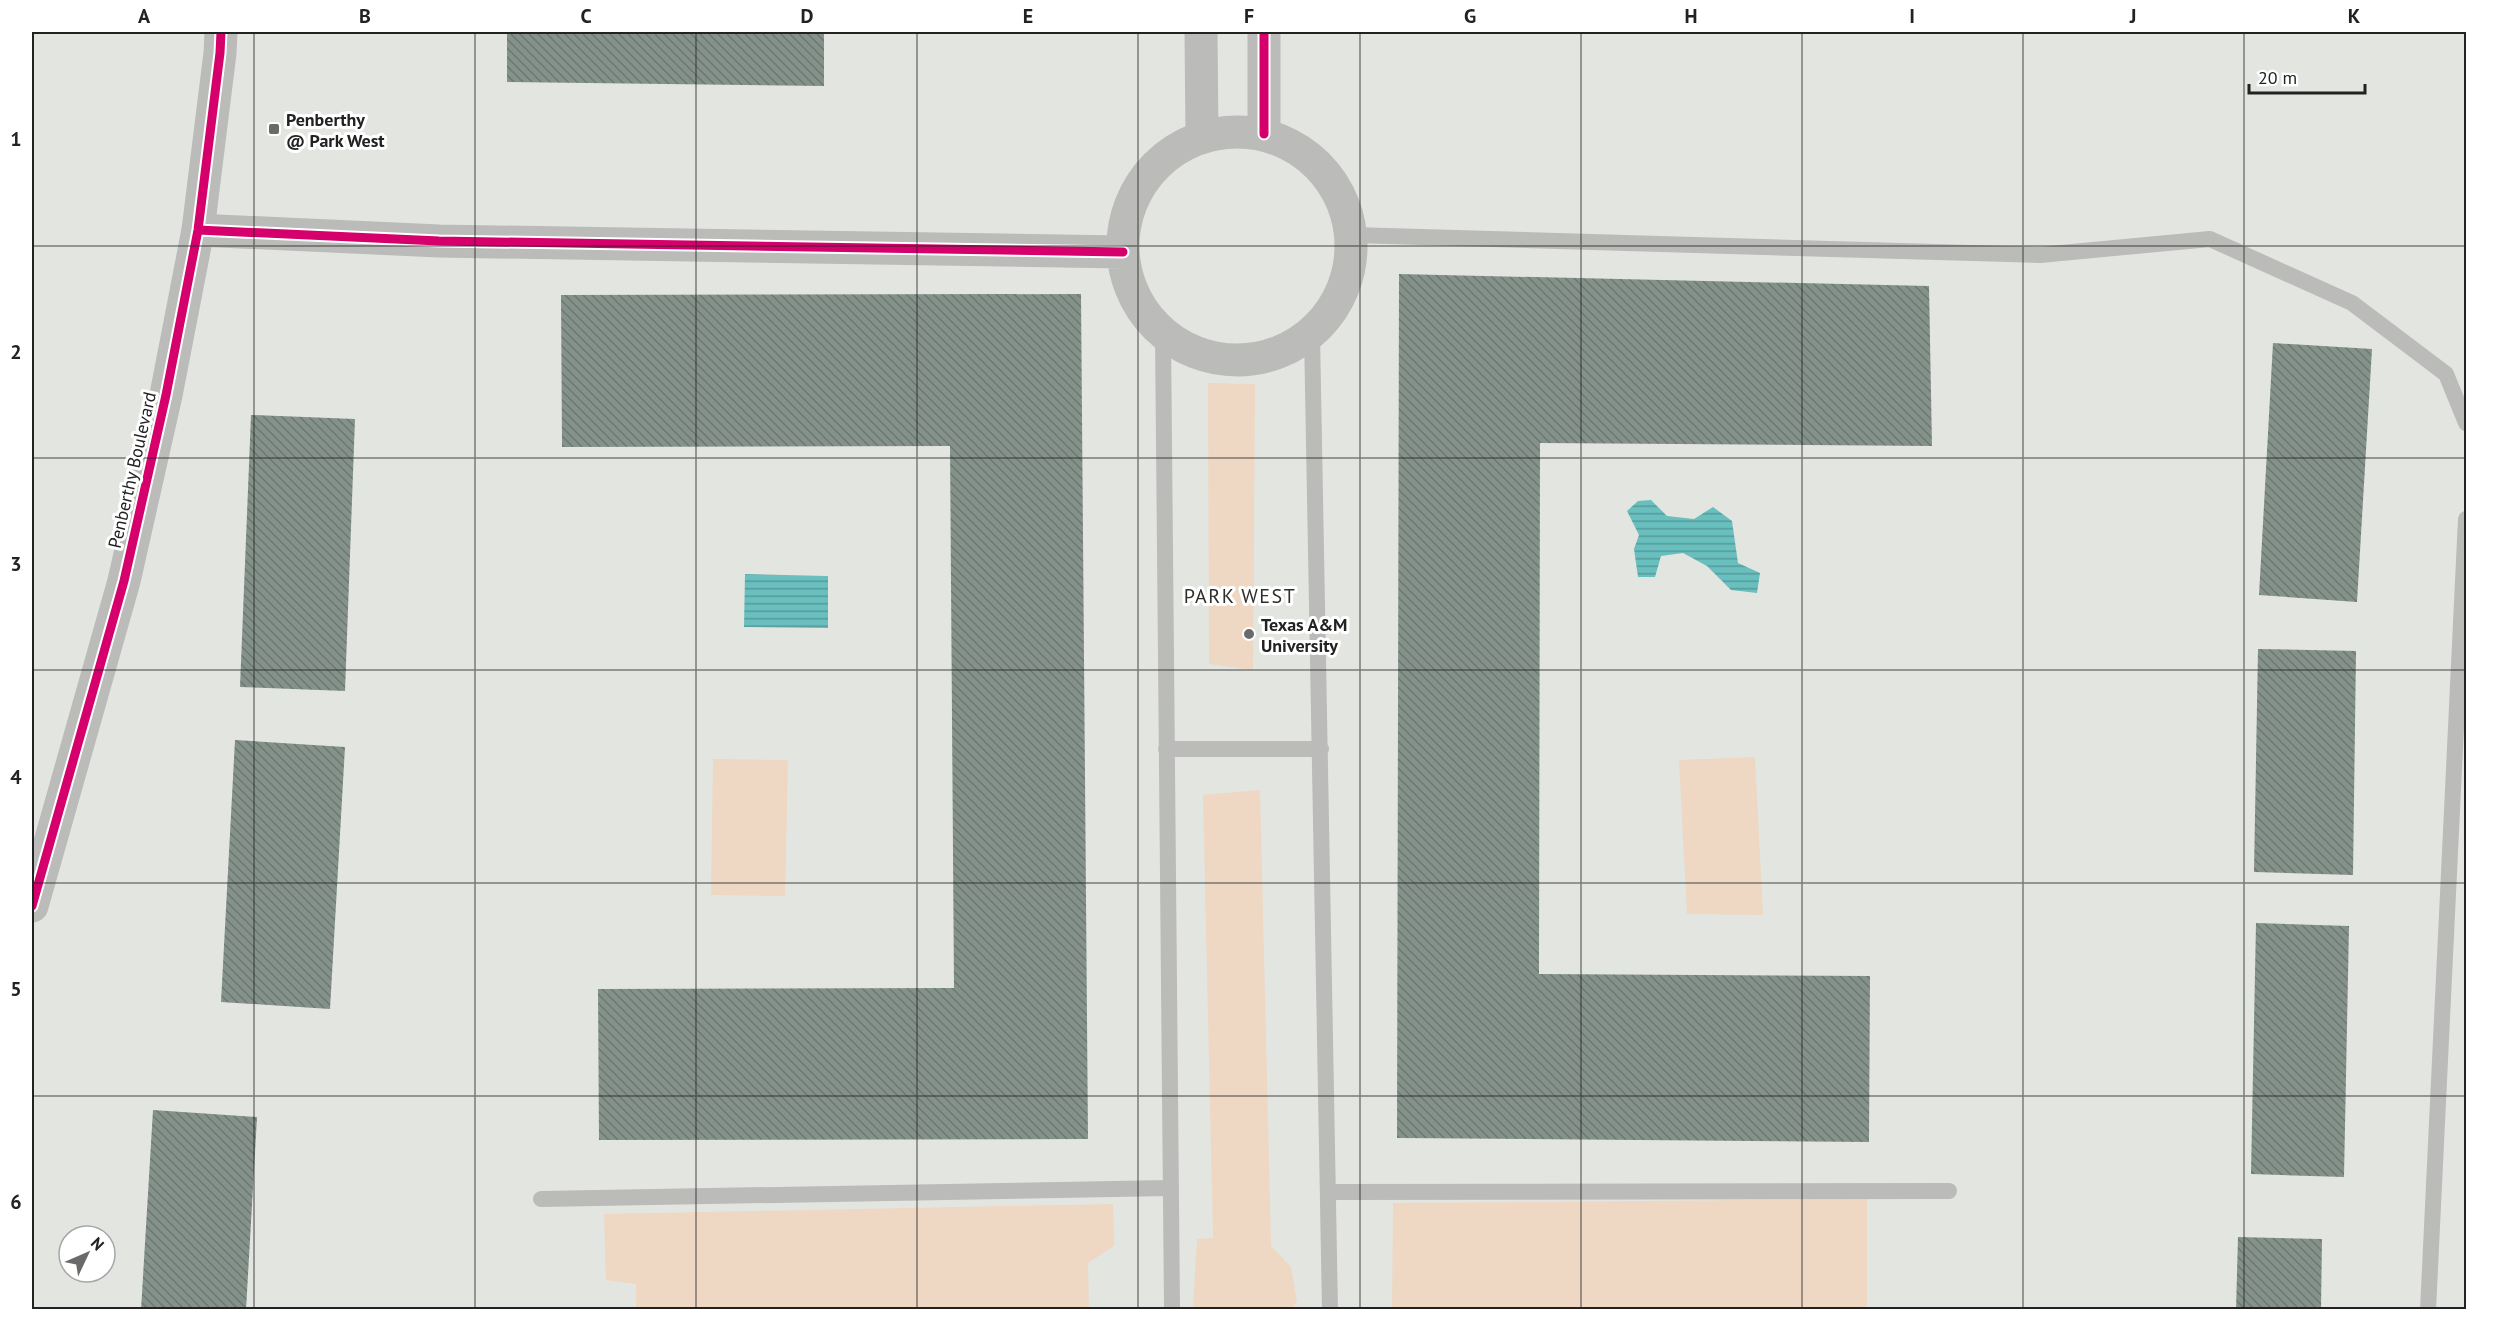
<svg xmlns="http://www.w3.org/2000/svg" width="2498" height="1341" viewBox="0 0 2498 1341" font-family="'PT Sans',sans-serif">
<defs>
<pattern id="water-rules" width="6" height="5" patternUnits="userSpaceOnUse" patternTransform="scale(1.5)"><rect width="6" height="5" fill="#68bfbe"/><path d="M0 2.5h6" fill="none" stroke="#559b9a"/></pattern>
<pattern id="building-back-hatch" width="6" height="6" patternUnits="userSpaceOnUse" patternTransform="scale(1.5)"><rect width="6" height="6" fill="#85928c"/><path d="M-1 5l2 2M0 0l6 6M5-1l2 2" fill="none" stroke="#6c7772"/></pattern>
</defs>
<rect width="100%" height="100%" fill="#f1f1f0"/>
<path fill="#e3e6e0" fill-rule="evenodd" d="M32,32H2466V1309H32ZM69,1236H105V1272H69Z"/>
<path fill="#eed7c3" d="M1208,383L1255,384L1253,670L1209,664Z
M1755,757L1763,915L1687,914L1679,760Z
M713,759L788,760L785,896L711,895Z
M1260,790L1271,1246L1291,1267L1297,1302L1291,1309H1193L1197,1239L1213,1238L1203,795Z
M1867,1199V1309L1392,1310L1393,1203Z
M1113,1204L1114,1246L1088,1263L1089,1309H636V1284L606,1280L604,1214Z"/>
<path fill="url(#water-rules)" d="M1651,500L1667,516L1694,519L1713,507L1732,521L1738,563L1760,573L1757,593L1731,590L1707,566L1683,553L1661,556L1655,577H1638L1634,549L1639,535L1627,511L1638,501Z
M745,574L828,576V628L744,627Z"/>
<path fill="url(#building-back-hatch)" d="M507,32H824V86L507,82Z
M1399,274L1929,286L1932,446L1540,443L1539,974L1870,976L1869,1142L1397,1138Z
M1081,294L1088,1139L599,1140L598,989L954,988L950,446L562,447L561,295Z
M2273,343L2372,349L2357,602L2259,595Z
M251,415L355,419L345,691L240,687Z
M2258,649L2356,651L2353,875L2254,872Z
M235,740L345,747L330,1009L221,1002Z
M2256,923L2349,926L2344,1177L2251,1174Z
M153,1110L257,1117L246,1310H141Z
M2238,1237L2322,1239L2321,1310H2236Z"/>
<g fill="none" stroke-linecap="round" stroke-linejoin="round">
<path stroke="#bbbbba" stroke-width="16" d="M1352,235L2040,255L2210,239L2352,303L2446,374L2466,423
M1163,333L1172,1310
M1312,334L1330,1310
M1166,749H1321
M1328,1192L1949,1191
M541,1199L1170,1188
M2428,1310L2466,519"/>
<path stroke="#bbbbba" stroke-width="33" d="M1201,32L1202,136
M1123 246a114 114 0 1 1 228 0a114 114 0 1 1-228 0Z
M1264,134V32
M198,230L439,241L1123,252"/>
<path stroke="#bbbbba" stroke-width="33" d="M32,906L124,581L166,395L198,230L220,53L221,32"/>
<g stroke="#fff" stroke-width="13">
<path id="cycleway" d="M1264,134V32
M198,230L439,241L1123,252
M32,906L124,581L166,395L198,230L220,53L221,32"/>
</g>
<use href="#cycleway" stroke="#d6006c" stroke-width="9"/>
</g>
<path fill="none" stroke="#212221" stroke-width="1.5" stroke-opacity="0.55" d="M254,32V1310M475,32V1310M696,32V1310M917,32V1310M1138,32V1310M1360,32V1310M1581,32V1310M1802,32V1310M2023,32V1310M2244,32V1310M32,246H2466M32,458H2466M32,670H2466M32,883H2466M32,1096H2466"/>
<g fill="#6a6a69" stroke="#fff" stroke-width="2">
<rect x="268" y="123" width="12" height="12" rx="3"/>
<circle cx="1249" cy="634" r="6"/>
</g>
<g text-anchor="middle" dominant-baseline="central" stroke-width="6" stroke-linejoin="round" paint-order="stroke">
<g font-size="18" font-weight="bold" fill="#212221" stroke="#fff" text-anchor="start">
<text x="286" y="119">Penberthy<tspan x="286" dy="21">@ Park West</tspan></text>
<text x="1261" y="624">Texas A&amp;M<tspan x="1261" dy="21">University</tspan></text>
</g>
<g font-size="18" fill="#212221" stroke="#fff">
<text transform="translate(132 470) rotate(-77)">Penberthy Boulevard</text>
</g>
<g font-size="20" letter-spacing="1.5" fill="#2e2f2d" stroke="#fff">
<text x="1240" y="596">PARK WEST</text>
</g>
</g>
<rect width="2498" height="1341" fill="none" stroke="#ffffff" stroke-width="66"/>
<g transform="translate(87 1254) rotate(46)"><circle r="28" fill="#ffffff" stroke="#a6a7a6" stroke-width="1.5"/>
<path d="M0-4.5L10 22L0 15L-10 22Z" fill="#6a6a69"/>
<text y="-9" font-size="16" font-weight="bold" text-anchor="middle" fill="#212221">N</text>
</g>
<path d="M2249 84v9h116v-9" fill="none" stroke="#212221" stroke-width="3"/>
<text x="2258" y="84" font-size="18" fill="#212221" stroke="#ffffff" stroke-width="4.5" paint-order="stroke">20 m</text>
<rect x="33" y="33" width="2432" height="1275" fill="none" stroke="#212221" stroke-width="2"/>
<g font-size="20" text-anchor="middle" font-weight="bold" fill="#212221">
<text x="144" y="23">A</text>
<text x="365" y="23">B</text>
<text x="586" y="23">C</text>
<text x="807" y="23">D</text>
<text x="1028" y="23">E</text>
<text x="1249" y="23">F</text>
<text x="1470" y="23">G</text>
<text x="1691" y="23">H</text>
<text x="1912" y="23">I</text>
<text x="2133" y="23">J</text>
<text x="2354" y="23">K</text>
<text x="16" y="146">1</text>
<text x="16" y="359">2</text>
<text x="16" y="571">3</text>
<text x="16" y="784">4</text>
<text x="16" y="996">5</text>
<text x="16" y="1209">6</text>
</g>
</svg>
